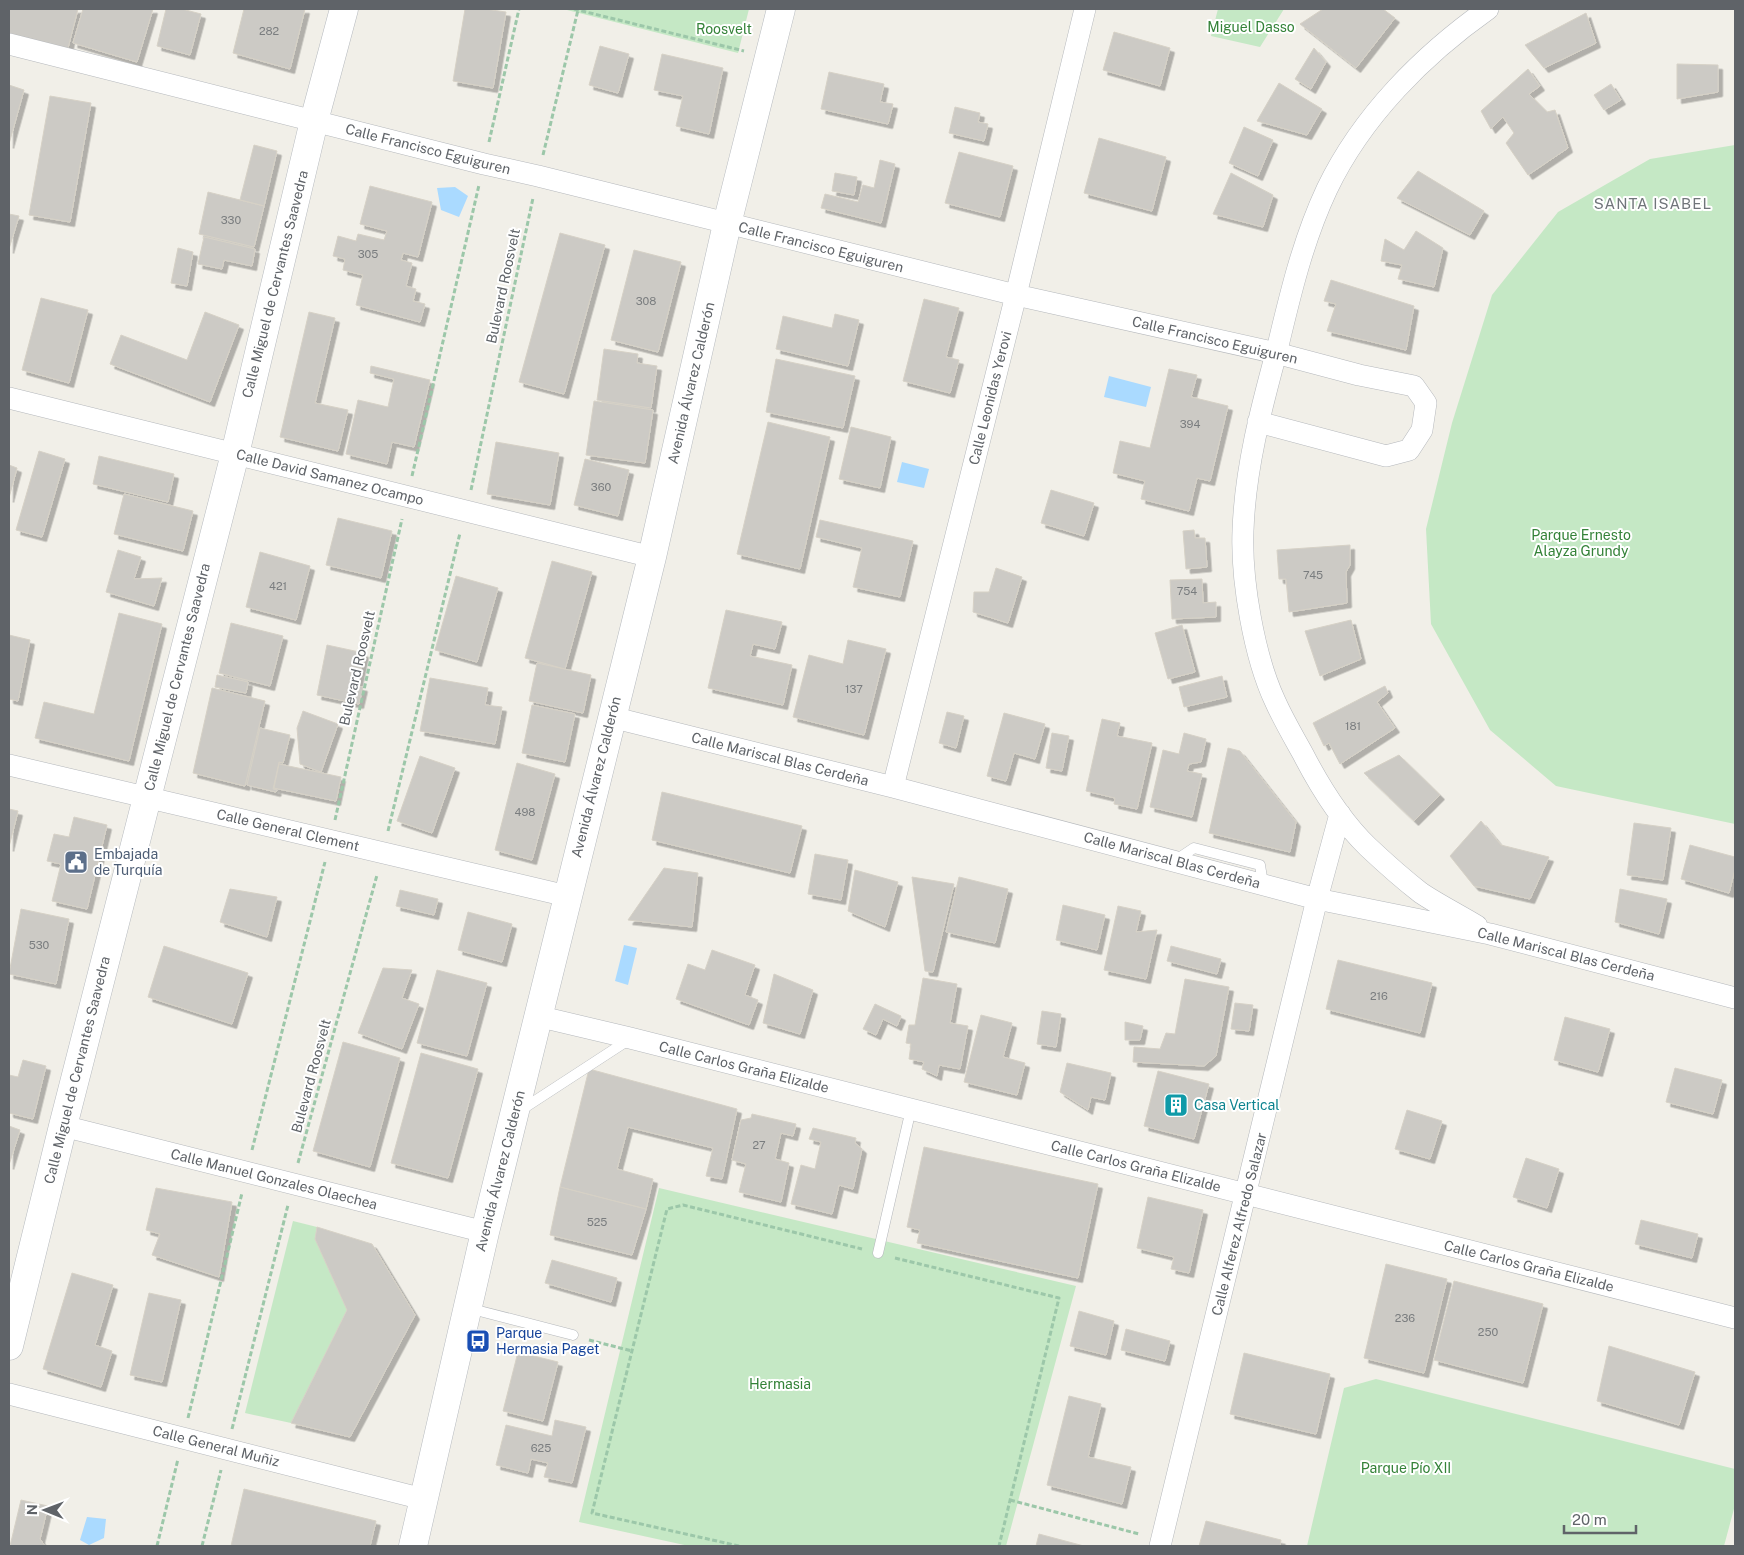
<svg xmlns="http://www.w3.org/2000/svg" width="1744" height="1555" viewBox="0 0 1744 1555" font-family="'Public Sans',sans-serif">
<defs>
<filter id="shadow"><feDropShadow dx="4.5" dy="4.5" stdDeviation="0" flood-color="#0004"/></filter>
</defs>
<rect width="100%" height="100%" fill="#f1efe8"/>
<path fill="#c5e8c5" d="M563,9H749L738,53Z
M1218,9H1284L1260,47L1211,36Z
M1735,145V824L1556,786L1490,730L1431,624L1426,529L1452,423L1492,295L1558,212L1650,159Z
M659,1188L1076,1286L1006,1546H689L579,1522Z
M293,1221L317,1227L315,1239L347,1310L291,1423L245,1413Z
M1376,1379L1735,1469V1505L1724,1546H1307L1344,1388Z"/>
<path fill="#aadaff" d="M455,187L468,196L459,217L441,210L437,188Z
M1109,376L1151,387L1146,407L1104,397Z
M902,462L929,469L924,488L897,482Z
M624,945L637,948L628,985L615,981Z
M87,1517L106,1519L104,1538L89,1545L80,1540Z"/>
<path fill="#cccac5" stroke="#d6d1c6" filter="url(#shadow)" d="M9,9H78L68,48L9,33Z
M83,9H153L137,62L73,43Z
M166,9H182L201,14L190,55L157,46Z
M244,9H305L290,69L233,53Z
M465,9H485L506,12L493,88L453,81Z
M1323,9H1383L1395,18L1356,68L1300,24Z
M1586,13L1596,43L1544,68L1525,45Z
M1114,32L1170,48L1160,86L1103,70Z
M600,46L629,54L618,93L589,85Z
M1314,48L1326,62L1311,89L1295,79Z
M662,54L723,68L709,134L676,126L683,96L654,90Z
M1677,64L1718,65V92L1677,99Z
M1528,69L1540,86L1529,94L1547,112L1555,110L1568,148L1528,175L1506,143L1514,133L1503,117L1491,129L1481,111Z
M829,72L884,84L880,102L893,104L888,124L821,109Z
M1279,83L1322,109L1307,135L1257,121Z
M1611,84L1621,100L1604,110L1594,95Z
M9,85L24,90L9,144Z
M50,96L91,103L70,222L29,215Z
M955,107L980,113L978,122L988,124L984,141L949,133Z
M1244,127L1273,140L1258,176L1229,163Z
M1099,138L1166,157L1152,211L1084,193Z
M254,145L277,151L264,206L240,200Z
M959,152L1013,166L1000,217L945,203Z
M880,160L895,164L881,223L821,208L825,194L858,202L863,185L874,188Z
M1418,171L1484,211L1470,235L1397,198Z
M835,173L857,177L854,195L832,191Z
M1231,173L1273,195L1263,227L1213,214Z
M370,186L432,202L418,257L403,253L401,260L412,263L406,286L416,289L413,301L425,304L420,322L356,305L363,275L343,270L345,259L333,256L338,236L356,241L358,234L384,240L387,231L360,224Z
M208,192L264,206L254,247L199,234Z
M9,214L19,216L9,249Z
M1416,231L1443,248L1434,287L1398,279L1402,265L1381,261L1385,239L1404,250Z
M560,233L605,245L564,394L519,382Z
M204,237L255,249L252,266L224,260L222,269L198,264Z
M178,248L193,252L187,286L171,283Z
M634,250L681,262L658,352L611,340Z
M1331,280L1414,306L1406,350L1327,331L1336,304L1324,301Z
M41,298L88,310L69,383L22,370Z
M924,299L959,308L946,357L959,360L950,393L903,381Z
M205,312L239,325L210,402L110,364L121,335L187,360Z
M309,312L335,318L315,403L348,410L338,451L280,437Z
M835,314L859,320L848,366L776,349L783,316L832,328Z
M604,349L638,354L637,363L657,366L651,408L597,400Z
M776,359L855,376L843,428L766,412Z
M371,366L430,380L414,447L392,442L387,464L346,454L358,400L388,407L394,379L370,373Z
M1169,369L1197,375L1191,397L1228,406L1210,481L1197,478L1189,511L1141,499L1145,481L1113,473L1120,441L1150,448Z
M594,401L653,410L645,463L586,455Z
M768,422L830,437L800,569L737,554Z
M851,427L891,437L880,488L839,479Z
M496,442L559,453L550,505L487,494Z
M39,451L65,459L42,537L16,530Z
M99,456L174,474L168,502L93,484Z
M585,459L629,470L618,516L574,505Z
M9,465L17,468L9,498Z
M1051,490L1094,503L1084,536L1041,523Z
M124,494L193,511L183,551L114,534Z
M338,518L392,531L381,578L326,565Z
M820,520L913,541L900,597L853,587L862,548L816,537Z
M1194,530L1195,538H1205L1207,567L1186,569L1183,531Z
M1350,545V565L1346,572L1347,603L1289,612L1286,579H1279L1277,550Z
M118,550L141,557L134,579L162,578L154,606L106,592Z
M260,552L310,566L296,620L246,607Z
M552,561L592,572L565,669L525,658Z
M996,568L1022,577L1008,623L973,612L974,592H989Z
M456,576L498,588L477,662L435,650Z
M1202,579L1203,603L1216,602V617L1172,619L1170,580Z
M726,610L782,622L775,649L753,644L750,656L792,665L783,705L708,688Z
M119,613L162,624L129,761L35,738L44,702L94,714Z
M1351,620L1361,659L1320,676L1305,631Z
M231,623L283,636L270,686L219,673Z
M1182,625L1195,672L1168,679L1155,633Z
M9,635L30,640L18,701L9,699Z
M848,640L886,649L864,735L793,717L809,655L843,664Z
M327,645L364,653L357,686L363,687L359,704L317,695Z
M537,663L591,675L583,713L529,701Z
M217,675L248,682L246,693L215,687Z
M1222,676L1227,697L1184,707L1179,687Z
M430,678L488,688L485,705L502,707L495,744L420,731Z
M1385,686L1388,693L1377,702L1395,728L1340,764L1329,743L1324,746L1313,723Z
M212,688L265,701L245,786L193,773Z
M532,705L575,714L565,762L522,753Z
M303,711L338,724L321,772L300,764L297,728Z
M947,712L964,716L956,748L939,743Z
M1004,713L1045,724L1035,759L1014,753L1006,781L987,776Z
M1102,719L1120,723L1117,736L1152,743L1137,809L1114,804L1115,798L1086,791Z
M260,728L290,735L283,763L279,762L273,789L277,790L276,792L247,785Z
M1052,733L1069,736L1062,771L1046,768Z
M1184,733L1206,739L1201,762L1189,764L1187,771L1202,774L1192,817L1150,807L1163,750L1179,754Z
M1228,748L1240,751L1296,822L1290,852L1209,833Z
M1399,755L1440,795L1414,821L1364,773Z
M420,756L455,768L432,833L397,821Z
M517,763L555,774L532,860L495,850Z
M279,764L341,777L336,801L274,788Z
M662,792L802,826L790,873L652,840Z
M9,809L18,811L9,847Z
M74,817L107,825L87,909L52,901L61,864L47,861L54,834L69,837Z
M1481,821L1501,845L1549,857L1530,899L1474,886L1450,856Z
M1634,823L1671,828L1663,880L1627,875Z
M1690,845L1735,857V869L1729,893L1681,879Z
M815,854L848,860L841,900L808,894Z
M664,868L698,873L692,927L628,920Z
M855,870L898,882L885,927L848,911Z
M912,877L954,884L933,972L925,971Z
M959,877L1008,889L995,943L946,932Z
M230,889L277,897L267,937L220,922Z
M1620,889L1667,899L1659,934L1615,922Z
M400,890L438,899L434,915L396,906Z
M1063,905L1105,915L1097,950L1056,940Z
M1118,906L1141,911L1136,932L1157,930L1146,979L1104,970Z
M21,909L69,919L56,984L9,974Z
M468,912L512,924L502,962L458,950Z
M164,946L248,973L232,1024L148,997Z
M1171,946L1221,959L1217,974L1167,961Z
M712,950L755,965L745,995L758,1000L749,1025L676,999L688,964L705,970Z
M1338,960L1432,983L1420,1033L1326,1009Z
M383,968L412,970L402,998L419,1004L402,1049L358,1033Z
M437,970L487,983L467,1056L417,1043Z
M774,974L813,990L800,1034L763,1023Z
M923,978L957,984L950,1023L968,1026L960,1069L939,1065L937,1076L922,1069L924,1062L909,1059L911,1044L906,1043L909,1025H915Z
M1185,979L1229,987L1216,1056L1204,1066L1133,1062L1134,1047L1160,1049L1166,1033L1175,1034Z
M1235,1003L1253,1005L1249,1031L1231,1029Z
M875,1004L901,1016L897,1026L883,1019L876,1035L863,1029Z
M1042,1011L1061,1014L1056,1047L1037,1044Z
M981,1015L1012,1023L1003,1057L1025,1063L1017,1095L964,1082Z
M1565,1017L1610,1029L1598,1072L1554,1060Z
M1125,1022L1143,1026L1140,1040H1125Z
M343,1042L400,1058L370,1167L313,1151Z
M421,1053L478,1069L448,1178L391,1163Z
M23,1060L46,1066L33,1119L9,1113V1075L18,1077Z
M1067,1063L1111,1073L1105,1100L1091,1097L1088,1110L1060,1092Z
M1675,1068L1722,1080L1713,1114L1666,1102Z
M589,1069L737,1109L722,1179L706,1176L713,1148L628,1127L617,1169L653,1179L646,1209L560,1187Z
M1158,1071L1209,1084L1194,1139L1144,1126Z
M1407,1110L1442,1121L1430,1159L1395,1149Z
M752,1114L796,1124L793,1136L781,1133L775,1159L789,1163L781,1202L739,1192L746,1164L732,1160L741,1120L751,1118Z
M9,1126L20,1130L9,1165Z
M813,1128L856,1138L855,1143L862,1149L853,1189L839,1185L832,1214L791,1204L801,1165L815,1169L821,1142L809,1139Z
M924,1147L1098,1184L1078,1278L917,1243L920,1230L907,1227Z
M1526,1158L1559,1169L1547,1208L1513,1197Z
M560,1187L646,1209L632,1255L550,1235Z
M156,1188L232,1202L219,1277L152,1255L160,1234L146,1230Z
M1148,1197L1203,1210L1189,1273L1171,1269L1174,1257L1137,1248Z
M1641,1220L1698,1234L1692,1258L1635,1244Z
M317,1227L372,1244L415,1315L350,1437L291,1423L347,1310L315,1239Z
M552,1260L617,1278L611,1302L545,1283Z
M1386,1264L1447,1279L1424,1373L1364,1358Z
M72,1273L113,1285L95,1345L112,1351L101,1387L43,1369Z
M1454,1281L1543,1304L1523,1383L1434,1360Z
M149,1293L181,1300L162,1382L130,1375Z
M1079,1311L1114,1321L1106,1355L1070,1346Z
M1126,1329L1170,1341L1165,1361L1121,1350Z
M1609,1346L1695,1372L1679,1425L1597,1401Z
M518,1352L558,1362L543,1421L503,1411Z
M1244,1353L1330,1374L1316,1434L1230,1414Z
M1069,1396L1101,1404L1088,1457L1131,1467L1122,1504L1047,1485Z
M555,1420L586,1427L572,1483L544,1477L548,1463L531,1459L528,1473L496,1465L506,1425L552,1436Z
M244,1489L376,1521L370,1546H231Z
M21,1500L48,1506L40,1539L45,1546H10Z
M1206,1521L1281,1540L1280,1546H1199Z
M1039,1534L1084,1546H1036Z"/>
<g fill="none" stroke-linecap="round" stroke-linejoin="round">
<g stroke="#b5b8bc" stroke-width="11">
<path id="lane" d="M1176,860L1194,848L1260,865L1263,884
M521,1110L630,1039
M878,1253L911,1109
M468,1308L573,1335"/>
</g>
<g stroke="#b5b8bc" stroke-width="22">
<path id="street" d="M9,44L484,164L538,176L1016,295L1276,353L1359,375L1414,386L1426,403L1422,430L1409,450L1386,456L1258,422
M9,398L652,557
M611,717L893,787L1317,899L1490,934L1735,998
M9,765L567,896
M893,787L1016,295L1085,9
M1477,926C1459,915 1439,905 1421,893C1403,879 1385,863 1368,847C1341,821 1320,787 1303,754C1293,736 1283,719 1275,701C1254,656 1241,580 1243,531C1245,469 1261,409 1277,350C1290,295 1303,240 1327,189C1362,116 1423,55 1488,9
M537,1016L630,1038L1735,1318
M63,1126L485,1232
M9,1394L423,1499
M1160,1546L1317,899L1340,814"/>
</g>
<g stroke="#b6babf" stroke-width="29">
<path id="secondary" d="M9,1346L63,1126L235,454L314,121L344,9
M413,1546L485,1232L652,557L727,224L781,9"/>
</g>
<path stroke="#9cc7a9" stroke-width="3" stroke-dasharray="5 2.5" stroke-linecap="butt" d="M574,9L744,51
M489,142L519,9
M543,155L578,10
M412,476L479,185
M471,490L533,198
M335,820L402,519
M388,831L460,533
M252,1150L325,862
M298,1163L377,875
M895,1258L1059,1298L999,1546
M589,1340L632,1351
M188,1418L242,1193
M232,1429L288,1205
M1010,1500L1139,1534
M157,1546L178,1459
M202,1546L221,1470
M739,1546L592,1513L667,1209L683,1205L862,1249"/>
<use href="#lane" stroke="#fff" stroke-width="10"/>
<use href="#street" stroke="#fff" stroke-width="21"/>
<use href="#secondary" stroke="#fff" stroke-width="28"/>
</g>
<defs>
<g id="civic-square" transform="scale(1.25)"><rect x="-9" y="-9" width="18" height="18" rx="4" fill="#5c6f8a" stroke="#fff"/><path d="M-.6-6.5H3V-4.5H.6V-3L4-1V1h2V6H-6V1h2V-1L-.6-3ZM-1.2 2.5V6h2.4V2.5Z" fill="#fff"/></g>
<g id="building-square" transform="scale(1.25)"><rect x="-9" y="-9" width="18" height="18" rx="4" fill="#0f9aa8" stroke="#fff"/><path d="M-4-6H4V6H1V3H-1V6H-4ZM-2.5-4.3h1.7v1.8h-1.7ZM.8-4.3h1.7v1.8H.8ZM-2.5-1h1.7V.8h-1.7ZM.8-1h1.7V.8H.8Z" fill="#fff"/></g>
<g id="bus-square" transform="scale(1.25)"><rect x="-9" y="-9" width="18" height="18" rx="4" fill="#1a4fb4" stroke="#fff"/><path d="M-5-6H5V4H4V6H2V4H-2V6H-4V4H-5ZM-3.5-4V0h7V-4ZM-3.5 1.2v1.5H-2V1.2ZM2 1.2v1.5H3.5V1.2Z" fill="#fff"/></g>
</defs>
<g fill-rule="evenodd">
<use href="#civic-square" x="76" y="862"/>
<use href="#building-square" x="1176" y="1105"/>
<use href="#bus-square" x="478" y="1341"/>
</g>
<g text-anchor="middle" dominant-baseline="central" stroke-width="4" stroke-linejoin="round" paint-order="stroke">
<g font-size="11" fill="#7a7d7f">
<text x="269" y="31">282</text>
<text x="231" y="220">330</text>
<text x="368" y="254">305</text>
<text x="646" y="301">308</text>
<text x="1190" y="424">394</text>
<text x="601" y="487">360</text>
<text x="1313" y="575">745</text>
<text x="278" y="586">421</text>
<text x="1187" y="591">754</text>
<text x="854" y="689">137</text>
<text x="1353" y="726">181</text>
<text x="525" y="812">498</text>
<text x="39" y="945">530</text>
<text x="1379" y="996">216</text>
<text x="759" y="1145">27</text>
<text x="597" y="1222">525</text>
<text x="1405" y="1318">236</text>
<text x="1488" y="1332">250</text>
<text x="541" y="1448">625</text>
</g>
<g font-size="14" fill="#348238" stroke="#fff">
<text x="1251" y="27">Miguel Dasso</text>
<text x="724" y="29">Roosvelt</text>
<text x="1581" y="535">Parque Ernesto<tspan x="1581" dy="16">Alayza Grundy</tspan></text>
<text x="780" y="1384">Hermasia</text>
<text x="1406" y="1468">Parque Pío XII</text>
</g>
<g font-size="14" fill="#5f6368" stroke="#fff">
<text transform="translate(428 149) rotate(14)">Calle Francisco Eguiguren</text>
<text transform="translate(821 247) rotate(14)">Calle Francisco Eguiguren</text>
<text transform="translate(275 284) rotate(-76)">Calle Miguel de Cervantes Saavedra</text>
<text transform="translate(503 286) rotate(-78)">Bulevard Roosvelt</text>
<text transform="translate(1215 340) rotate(13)">Calle Francisco Eguiguren</text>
<text transform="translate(691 383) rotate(-77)">Avenida Álvarez Calderón</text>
<text transform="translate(990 398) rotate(-76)">Calle Leonidas Yerovi</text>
<text transform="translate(330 477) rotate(14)">Calle David Samanez Ocampo</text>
<text transform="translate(357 668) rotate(-77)">Bulevard Roosvelt</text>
<text transform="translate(177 677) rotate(-76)">Calle Miguel de Cervantes Saavedra</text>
<text transform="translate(780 759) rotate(14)">Calle Mariscal Blas Cerdeña</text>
<text transform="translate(596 777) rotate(-76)">Avenida Álvarez Calderón</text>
<text transform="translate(288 830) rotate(13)">Calle General Clement</text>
<text transform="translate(1172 860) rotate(15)">Calle Mariscal Blas Cerdeña</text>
<text transform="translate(1566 954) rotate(14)">Calle Mariscal Blas Cerdeña</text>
<text transform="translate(744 1067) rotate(14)">Calle Carlos Graña Elizalde</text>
<text transform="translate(77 1070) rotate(-76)">Calle Miguel de Cervantes Saavedra</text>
<text transform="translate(311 1076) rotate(-75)">Bulevard Roosvelt</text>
<text transform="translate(1136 1166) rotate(14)">Calle Carlos Graña Elizalde</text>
<text transform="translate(500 1171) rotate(-76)">Avenida Álvarez Calderón</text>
<text transform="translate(274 1179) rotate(14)">Calle Manuel Gonzales Olaechea</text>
<text transform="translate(1239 1224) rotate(-76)">Calle Alferez Alfredo Salazar</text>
<text transform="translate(1529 1266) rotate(14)">Calle Carlos Graña Elizalde</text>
<text transform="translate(216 1446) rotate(14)">Calle General Muñiz</text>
</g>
<g font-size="14" fill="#4e5e75" stroke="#fff" text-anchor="start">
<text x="94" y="854">Embajada<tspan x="94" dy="16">de Turquía</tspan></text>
</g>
<g font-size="14" fill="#0d838f" stroke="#fff" text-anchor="start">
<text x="1194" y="1105">Casa Vertical</text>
</g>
<g font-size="14" fill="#164399" stroke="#fff" text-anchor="start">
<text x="496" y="1333">Parque<tspan x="496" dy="16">Hermasia Paget</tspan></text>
</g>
<g font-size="15" letter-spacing="1" fill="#70757a" stroke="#fff">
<text x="1653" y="203">SANTA ISABEL</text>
</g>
</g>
<rect width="1744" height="1555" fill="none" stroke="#5f6368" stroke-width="20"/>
<g transform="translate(45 1510) rotate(271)" stroke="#ffffff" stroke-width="4" paint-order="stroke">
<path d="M0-4L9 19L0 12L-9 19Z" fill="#5f6368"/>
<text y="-8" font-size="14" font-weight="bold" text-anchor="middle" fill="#5f6368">N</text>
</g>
<path d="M1564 1525v8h72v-8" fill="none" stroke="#5f6368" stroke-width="2.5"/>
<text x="1572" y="1525" font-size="15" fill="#5f6368" stroke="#ffffff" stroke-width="4" paint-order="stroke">20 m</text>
</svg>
